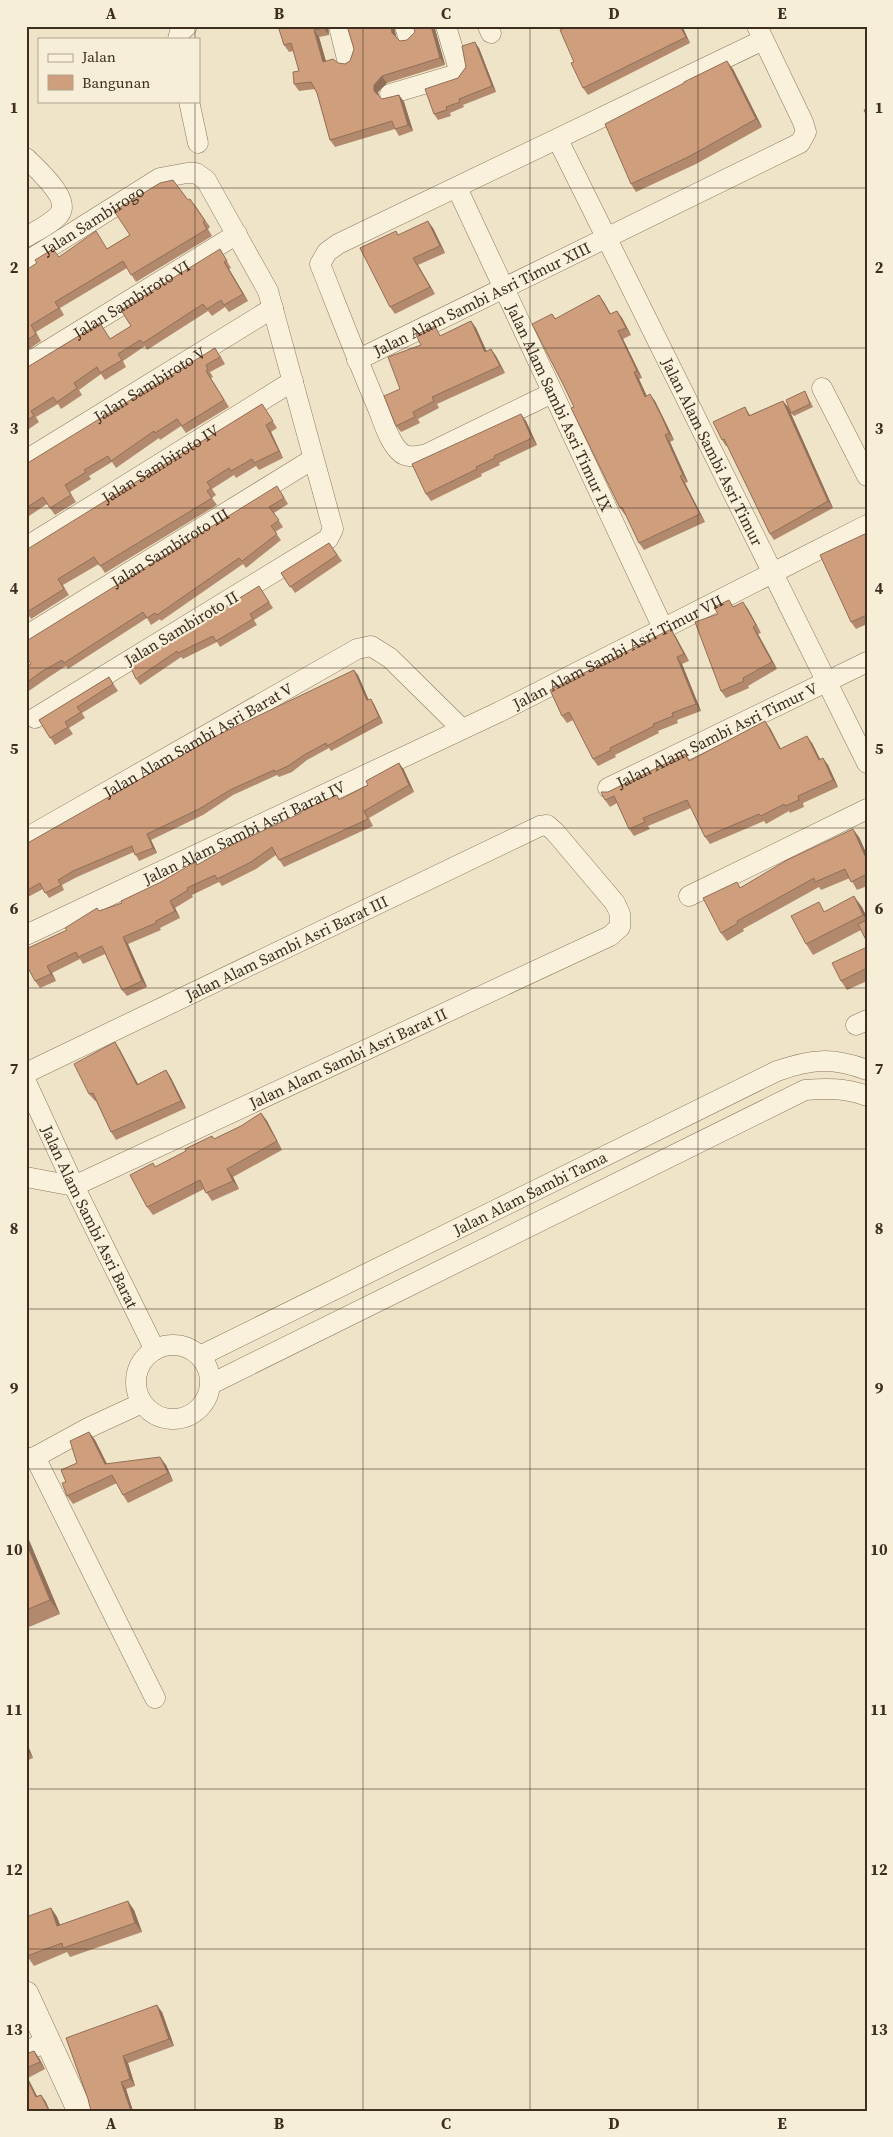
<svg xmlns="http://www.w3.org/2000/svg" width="893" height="2137" viewBox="0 0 893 2137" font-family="'Source Serif 4',serif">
<rect width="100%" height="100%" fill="#f0e4c8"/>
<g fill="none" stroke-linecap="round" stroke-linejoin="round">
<g stroke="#8d765c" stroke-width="21">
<g id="minor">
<path d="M339,26L347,59"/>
<path d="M405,26L408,36"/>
<path d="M488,26L491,33"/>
<path d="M178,39L180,32L187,26"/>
<path d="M390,94L454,75L459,70L446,26"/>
<path d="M189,101L198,143"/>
<path id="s1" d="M558,140L867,763"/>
<path d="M26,158C37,169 72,199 59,215C51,224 36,231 26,237"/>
<path id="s2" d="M457,188L663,628"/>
<path id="s3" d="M26,262L160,178L187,173H196L206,180L268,291L333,529L328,539L35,718"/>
<path id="s4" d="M357,360L800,143L806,132L803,122L757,26"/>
<path id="s5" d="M26,364L237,234"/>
<path d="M822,388L867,476"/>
<path d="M552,393L427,454C417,456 406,459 399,451C388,440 383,420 377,406C357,359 339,312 320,264L327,252L338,244L763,40"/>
<path id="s6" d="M26,460L273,308"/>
<path id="s7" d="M26,547L293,381"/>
<path id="s8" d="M26,636L313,459"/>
<path id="s9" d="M608,788L867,662"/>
<path id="s10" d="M26,838L357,649L371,646L390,658L462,729"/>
<path d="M689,896L867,809"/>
<path id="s11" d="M26,935L499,712L867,525"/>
<path d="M856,1025L867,1020"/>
<path id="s12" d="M26,1073L540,826L547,825L555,832L615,903L620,914V927L610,936L74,1186L26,1177"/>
<path id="s13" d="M26,1082L74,1186L155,1350"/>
<circle cx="173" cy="1382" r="37"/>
<path id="s14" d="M200,1356L777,1071C812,1059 832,1057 867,1070"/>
<path d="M211,1384L805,1090C827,1088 846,1088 867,1096"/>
<path d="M35,1457L155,1698"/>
<path d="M26,1459L35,1457L90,1427L142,1403"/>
<path d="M26,2052L49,2039"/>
</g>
</g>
<g stroke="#8d765c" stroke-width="26">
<path id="tertiary" d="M26,1994L80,2111"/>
</g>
<use href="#minor" stroke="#faf1dc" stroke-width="20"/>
<use href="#tertiary" stroke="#faf1dc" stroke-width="25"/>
</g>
<path fill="#b2896c" d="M150,26H160L152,29Z
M278,26H328L329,35L319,37L326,61L345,64L350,61L354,49L347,26H394L396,37L400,41L407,40L415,32L413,26H435V29L445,65L387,83L378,92L379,95L382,99L399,95L404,102L413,131L399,136L395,129L335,147L330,140L317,93L315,89L299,91L294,84L299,71L293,51L289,52L284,45Z
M569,26H682L690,43L588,95L583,88L574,62Z
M479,48L496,92L463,105L464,107L450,113L451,116L438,120L434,114L458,78Z
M733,69L762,127L696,164L636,192L631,184Z
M188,200L195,205L210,227L208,229L212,236L136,282L127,268L60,308L64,315L36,332L41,341L26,351V270L59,257L108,248Z
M433,228L445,253L418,265L435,294L395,314L390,307L399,235Z
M224,256L231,268L229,269L248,301L229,312L225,307L212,316L208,311L147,350L145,346L123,361L126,367L105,380L101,374L79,390L82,395L61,409L58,404L36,417L39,422L26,431V368L100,323L110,339L131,326Z
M599,295L611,314L617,311L622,318L631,335L623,339L642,378L639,379L647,396L655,401L666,423L674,440L670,442L688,482L685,483L705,522L644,550L639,543L626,514L625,515L620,508L574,407L552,314L556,319Z
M471,321L476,328L487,352L491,349L496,356L505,373L437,404L439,408L418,419L420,423L401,432L396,426L400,389L421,345Z
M220,355L225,364L210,372L213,377L211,378L229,407L186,433L181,426L160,440L159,438L116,468L112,462L89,476L91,479L70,492L76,502L55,515L47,504L26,518V464Z
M805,391L813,407L794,416L791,413Z
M783,401L788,407L833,508L774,540L770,534L728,446H726L722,440L745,407L750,415Z
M262,404L277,428L271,432L283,458L259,470L256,466L236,478L234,475L212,489L216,495L212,498L217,505L105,573L99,564L63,585L69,595L31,619L26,611L28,550Z
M526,421L537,445L499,463L500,465L481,474L482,476L431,501L426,494Z
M281,492L288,504L274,513L283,527L275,532L281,540L246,568L243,564L161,621L160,619L151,625L147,618L68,669L66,666L46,679L26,693V667L31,664L28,640Z
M867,533V624L856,629L851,622Z
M329,543L342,561L295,593L281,573Z
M259,586L273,608L254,620L257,625L220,647L217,642L183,659L181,657L140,685L136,679Z
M734,606L748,609L761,633L758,634L777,669L748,686L749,688L726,698L721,691L718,614Z
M671,629L676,637L689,661L682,664L701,711L677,720L678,723L658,731L659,733L615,755L616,757L598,766L593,759L573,720L567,723L562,716Z
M358,675L368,700L374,704L383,723L331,751L329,748L307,760L292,772L279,777L277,775L233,795L203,815L151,840L157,853L139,861L134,852L77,877L62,885L64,890L49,898L43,889L26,898V844Z
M109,677L118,691L82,713L85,718L69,728L73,734L55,745L39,720Z
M770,728L781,749L812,743L820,759L828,765L838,787L803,803L804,807L790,813L789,811L766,824L764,821L710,844L705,837L691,808L648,826L650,829L634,836L629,829L617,803L610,807L605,800L608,792L685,754L690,760Z
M399,763L404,770L414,792L369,818L373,826L284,867L276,855L256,869L222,886L219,882L192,895L193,897L175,908L180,918L160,928L161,930L128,944L147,987L127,996L122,990L105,954L83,964L80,959L52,973L56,981L40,988L35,981L67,930L99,911L122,903L161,882L196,862L198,865L340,800L368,785Z
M859,837L867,855V886L857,890L850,878L821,890L819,887L743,929L744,931L727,941L721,933L741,888Z
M862,907L867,918V942L861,930L813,955L806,944L825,911Z
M867,947V981L847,990L841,981Z
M115,1042L120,1050L138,1084L166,1070L171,1078L186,1108L116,1140L111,1132L96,1101H95L89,1094Z
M261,1113L267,1121L282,1150L233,1177L239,1189L212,1201L204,1189L153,1215L147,1207L155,1167L241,1126Z
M89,1432L95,1440L107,1464L166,1465L173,1481L128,1503L123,1495L117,1483L73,1504L67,1496L66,1482L77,1463Z
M26,1533L60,1614L29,1627L26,1623Z
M26,1741L33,1758L26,1761Z
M51,1908L57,1917L60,1925L134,1910L142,1932L70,1957L67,1952L34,1966L27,1956Z
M162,2012L174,2046L128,2063L135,2086L126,2089L133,2111H91L88,2099L66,2038Z
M34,2051L39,2058L45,2069L28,2078L37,2096L41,2095L46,2102L26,2111V2054Z"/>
<path fill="#916f58" d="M324,26H328L329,35L324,28Z
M391,26H394L397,40L392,33Z
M431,26H435V29L445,65L440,58Z
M680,26H682L690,43L686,37Z
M314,30L319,37L328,69L323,62Z
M475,42L479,48L496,92L492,86Z
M727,61L733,69L762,127L756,119Z
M382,76L387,83L378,92L379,98L374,91V85Z
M399,95L404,102L413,131L408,125Z
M428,221L433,228L445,253L440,246Z
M413,258L418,265L435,294L430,287Z
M224,262L229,269L248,301L243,294Z
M599,295L604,302L615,322L610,314Z
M617,311L622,318L631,335L626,328Z
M471,321L476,328L490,359L485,352Z
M618,331L623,339L642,378L637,371Z
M491,349L496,356L505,373L500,366Z
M634,372L639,379L650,404L645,397Z
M650,394L655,401L674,440L669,433Z
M783,401L788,407L833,508L828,501Z
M521,414L526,421L537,445L532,438Z
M266,425L271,432L283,458L279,451Z
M665,435L670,442L688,482L683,475Z
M680,476L685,483L705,522L700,514Z
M743,602L748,609L761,633L756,625Z
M753,627L758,634L777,669L772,662Z
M671,629L676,637L689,661L684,654Z
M677,657L682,664L701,711L696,704Z
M354,670L358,675L371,705L367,700Z
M371,699L374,704L383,723L379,717Z
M765,721L770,728L785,757L780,749Z
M807,736L812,743L824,767L819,760Z
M823,758L828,765L838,787L833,780Z
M399,763L404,770L414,792L409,785Z
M853,829L859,837L867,855V860Z
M147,834L151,840L157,853L153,848Z
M854,896L862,907L867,918V920L863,915Z
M170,901L175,908L180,918L175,911Z
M123,937L128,944L147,987L142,981Z
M47,966L52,973L56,981L51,974Z
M115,1042L120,1050L142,1092L137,1085Z
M166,1070L171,1078L186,1108L181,1101Z
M261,1113L267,1121L282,1150L277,1141Z
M227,1169L233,1177L239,1189L233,1181Z
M89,1432L95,1440L111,1472L105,1464Z
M160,1457L166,1465L173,1481L168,1473Z
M26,1533L60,1614L50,1600L26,1542Z
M26,1741L33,1758L28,1751L26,1747Z
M128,1901L134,1910L142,1932L135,1923Z
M51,1908L57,1917L64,1935L57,1926Z
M157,2005L162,2012L174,2046L169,2039Z
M34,2051L39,2058L45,2069L40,2062Z
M123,2056L128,2063L135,2086L130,2079Z
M26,2076L28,2079L41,2104L36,2097L26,2077Z
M121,2082L126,2089L133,2111H131Z
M41,2095L46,2102L50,2111H49Z"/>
<path fill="#cf9f7d" stroke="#916f58" d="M278,26H324V28L314,30L323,62L333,59L338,63L345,64L350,61L354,49L347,26H391L392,33L400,41L407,40L415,32L413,26H431L440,58L382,76L374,85V91L382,99L399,95L408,125L395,129L392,121L330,140L317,93L311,82L294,84L293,72L299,71L291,43L284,45Z
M569,26H680L686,37L583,88L571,63L574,62L560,30Z
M475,42L492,86L459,99L460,102L446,107L447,110L434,114L425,89L458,78L466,67L462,46Z
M727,61L756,119L690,156L631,184L605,124L684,83V82Z
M867,109V116L864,110Z
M173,180L188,200L190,199L205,221L203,222L207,229L131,275L123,261L55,302L59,308L31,325L36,334L26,341V270L37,263L35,260L53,249L59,257L96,231L107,249L130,235L114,211L160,183Z
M428,221L440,246L413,258L430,287L390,307L360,248L396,231L398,235Z
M220,249L227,261L224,262L243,294L224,305L221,300L207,309L203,304L143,343L140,340L118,354L122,360L100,373L97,367L74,383L77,388L57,402L53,397L31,411L34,416L26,421V368L100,323L110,339L131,326L121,310Z
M599,295L610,314L617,311L626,328L618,331L637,371L634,372L645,397L650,394L661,415L669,433L665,435L683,475L680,476L700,514L639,543L622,507L620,508L571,408L574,407L563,384L532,324L552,314L555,319Z
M471,321L485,352L491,349L500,366L432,397L434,401L413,412L415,417L396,426L384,396L400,389L388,357L421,345L416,335L435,326L440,336Z
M215,348L220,357L206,365L208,370L206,371L224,400L182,426L177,419L155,433L154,431L111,461L108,456L84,470L86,472L65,485L71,495L50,508L43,497L26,508V464Z
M805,391L810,404L791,413L786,400Z
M783,401L828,501L770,534L724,439L722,440L713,422L745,407L749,416Z
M262,404L273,421L266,425L279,451L254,463L252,459L231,471L229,468L207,482L211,488L207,491L212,498L100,566L94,557L58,579L64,589L27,612L26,550Z
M521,414L532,438L494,456L495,458L476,467L477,469L426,494L412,464Z
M277,486L284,498L269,507L279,520L271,526L277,534L242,561L239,558L157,615L155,613L147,618L143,612L64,663L62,660L41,672L26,683V667L31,664L26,656V640H28Z
M867,533V615L851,622L820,555Z
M329,543L337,555L290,587L281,573Z
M259,586L269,602L250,614L253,619L216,641L213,636L178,653L177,651L136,679L130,666Z
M729,600L733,607L743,602L756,625L753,627L772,662L743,678L744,681L721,691L695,622L718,614L714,607Z
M671,629L684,654L677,657L696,704L672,713L673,716L653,724L654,726L610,748L611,750L593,759L569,712L562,716L550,690Z
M354,670L367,700L371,699L379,717L327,746L326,743L304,755L288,766L275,772L274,770L230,790L199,809L147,834L153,848L135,855L132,846L73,871L58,880L61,885L45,893L40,883L26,891V844L214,737Z
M109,677L113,684L77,707L81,712L65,722L68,727L50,738L39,720Z
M765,721L780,749L807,736L819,760L823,758L833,780L798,796L799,800L785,806L784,804L761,816L759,814L705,837L687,800L643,818L645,822L629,829L614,796L605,800L601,792H608L685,754L689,761Z
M399,763L409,785L364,811L368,819L279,860L272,847L251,862L217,879L215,875L187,888L188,890L170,901L175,911L156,921V923L123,937L142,981L122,990L102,946L78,957L76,952L47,966L51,974L35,981L26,964V949L67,930L65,928L97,908L99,911L122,903L121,901L161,882L188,866L196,862L197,865L230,846L301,813V811L337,795L339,800L368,785L366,781Z
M853,829L867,860V874L851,882L845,869L815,882L814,878L737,921L738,923L721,933L703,898L737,882L740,888L787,860Z
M854,896L863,915L806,944L791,916L819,902L824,912Z
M867,920V942L858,924Z
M867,947V968L841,981L832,963Z
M115,1042L137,1085L166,1070L181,1101L111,1132L93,1093L89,1094L74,1064Z
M261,1113L277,1141L227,1169L233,1181L206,1193L200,1180L147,1207L130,1175L153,1163L155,1167L186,1151L185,1149L212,1136L214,1139L241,1126Z
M89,1432L105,1464L160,1457L168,1473L123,1495L112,1475L67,1496L62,1483L66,1482L61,1470L77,1463L70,1441Z
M26,1542L50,1600L26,1610Z
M128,1901L135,1923L63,1948L62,1943L27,1956L26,1954V1917L51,1908L57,1926Z
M157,2005L169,2039L123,2056L130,2079L121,2082L131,2111H91L88,2099L66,2038Z
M34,2051L40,2062L26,2068V2054Z
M26,2077L36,2097L41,2095L49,2111H26Z"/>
<path fill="none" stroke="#3d2e20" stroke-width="1" stroke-opacity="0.55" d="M195,26V39M363,26V2111M530,26V2111M698,26V2111M195,101V2111M26,188H867M26,348H867M26,508H867M26,668H867M26,828H867M26,988H867M26,1149H867M26,1309H867M26,1469H867M26,1629H867M26,1789H867M26,1949H867"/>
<g text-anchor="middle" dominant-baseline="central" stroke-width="4.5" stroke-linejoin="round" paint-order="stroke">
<g font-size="16" fill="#3d2e20" stroke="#f7eed8">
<text stroke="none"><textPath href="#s3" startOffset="79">Jalan Sambirogo</textPath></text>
<text stroke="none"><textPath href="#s4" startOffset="139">Jalan Alam Sambi Asri Timur XIII</textPath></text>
<text stroke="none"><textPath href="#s5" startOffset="124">Jalan Sambiroto VI</textPath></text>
<text stroke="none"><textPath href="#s6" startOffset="145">Jalan Sambiroto V</textPath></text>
<text stroke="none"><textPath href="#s2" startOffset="242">Jalan Alam Sambi Asri Timur IX</textPath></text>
<text stroke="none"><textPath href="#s1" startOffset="348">Jalan Alam Sambi Asri Timur</textPath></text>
<text stroke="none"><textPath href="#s7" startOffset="158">Jalan Sambiroto IV</textPath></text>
<text stroke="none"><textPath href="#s8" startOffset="169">Jalan Sambiroto III</textPath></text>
<text transform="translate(181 628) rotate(-31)">Jalan Sambiroto II</text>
<text stroke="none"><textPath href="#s11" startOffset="656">Jalan Alam Sambi Asri Timur VII</textPath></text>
<text stroke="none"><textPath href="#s9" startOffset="121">Jalan Alam Sambi Asri Timur V</textPath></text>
<text stroke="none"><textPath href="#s10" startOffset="198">Jalan Alam Sambi Asri Barat V</textPath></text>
<text stroke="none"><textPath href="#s11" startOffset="241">Jalan Alam Sambi Asri Barat IV</textPath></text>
<text stroke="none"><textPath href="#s12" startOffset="289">Jalan Alam Sambi Asri Barat III</textPath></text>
<text transform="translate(348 1058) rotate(-25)">Jalan Alam Sambi Asri Barat II</text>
<text stroke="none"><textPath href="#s14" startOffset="368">Jalan Alam Sambi Tama</textPath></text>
<text stroke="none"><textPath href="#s13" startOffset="149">Jalan Alam Sambi Asri Barat</textPath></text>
</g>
</g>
<rect width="893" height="2137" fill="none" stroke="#f7eed8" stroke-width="55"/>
<rect x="38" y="38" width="162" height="65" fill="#f7eed8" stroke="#ada18e"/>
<rect x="48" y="54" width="25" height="8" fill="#faf1dc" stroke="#ada18e"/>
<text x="82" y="62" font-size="15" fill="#3d2e20">Jalan</text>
<rect x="48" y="75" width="25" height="15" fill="#cf9f7d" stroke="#ada18e"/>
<text x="82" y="88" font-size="15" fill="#3d2e20">Bangunan</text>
<rect x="28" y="28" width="838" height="2082" fill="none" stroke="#3d2e20" stroke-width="2"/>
<g font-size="16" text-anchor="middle" font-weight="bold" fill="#3d2e20">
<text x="111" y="19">A</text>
<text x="279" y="19">B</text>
<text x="446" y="19">C</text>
<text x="614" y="19">D</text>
<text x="782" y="19">E</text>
<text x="14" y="113">1</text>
<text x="879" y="113">1</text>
<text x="14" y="273">2</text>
<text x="879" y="273">2</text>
<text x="14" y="434">3</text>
<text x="879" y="434">3</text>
<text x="14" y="594">4</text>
<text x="879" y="594">4</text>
<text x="14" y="754">5</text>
<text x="879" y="754">5</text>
<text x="14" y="914">6</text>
<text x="879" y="914">6</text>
<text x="14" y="1074">7</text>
<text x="879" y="1074">7</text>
<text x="14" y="1234">8</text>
<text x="879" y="1234">8</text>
<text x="14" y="1394">9</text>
<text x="879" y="1394">9</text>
<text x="14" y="1555">10</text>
<text x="879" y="1555">10</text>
<text x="14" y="1715">11</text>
<text x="879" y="1715">11</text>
<text x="14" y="1875">12</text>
<text x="879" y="1875">12</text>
<text x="14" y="2035">13</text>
<text x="879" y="2035">13</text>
<text x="111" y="2129">A</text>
<text x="279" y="2129">B</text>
<text x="446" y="2129">C</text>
<text x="614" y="2129">D</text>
<text x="782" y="2129">E</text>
</g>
</svg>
